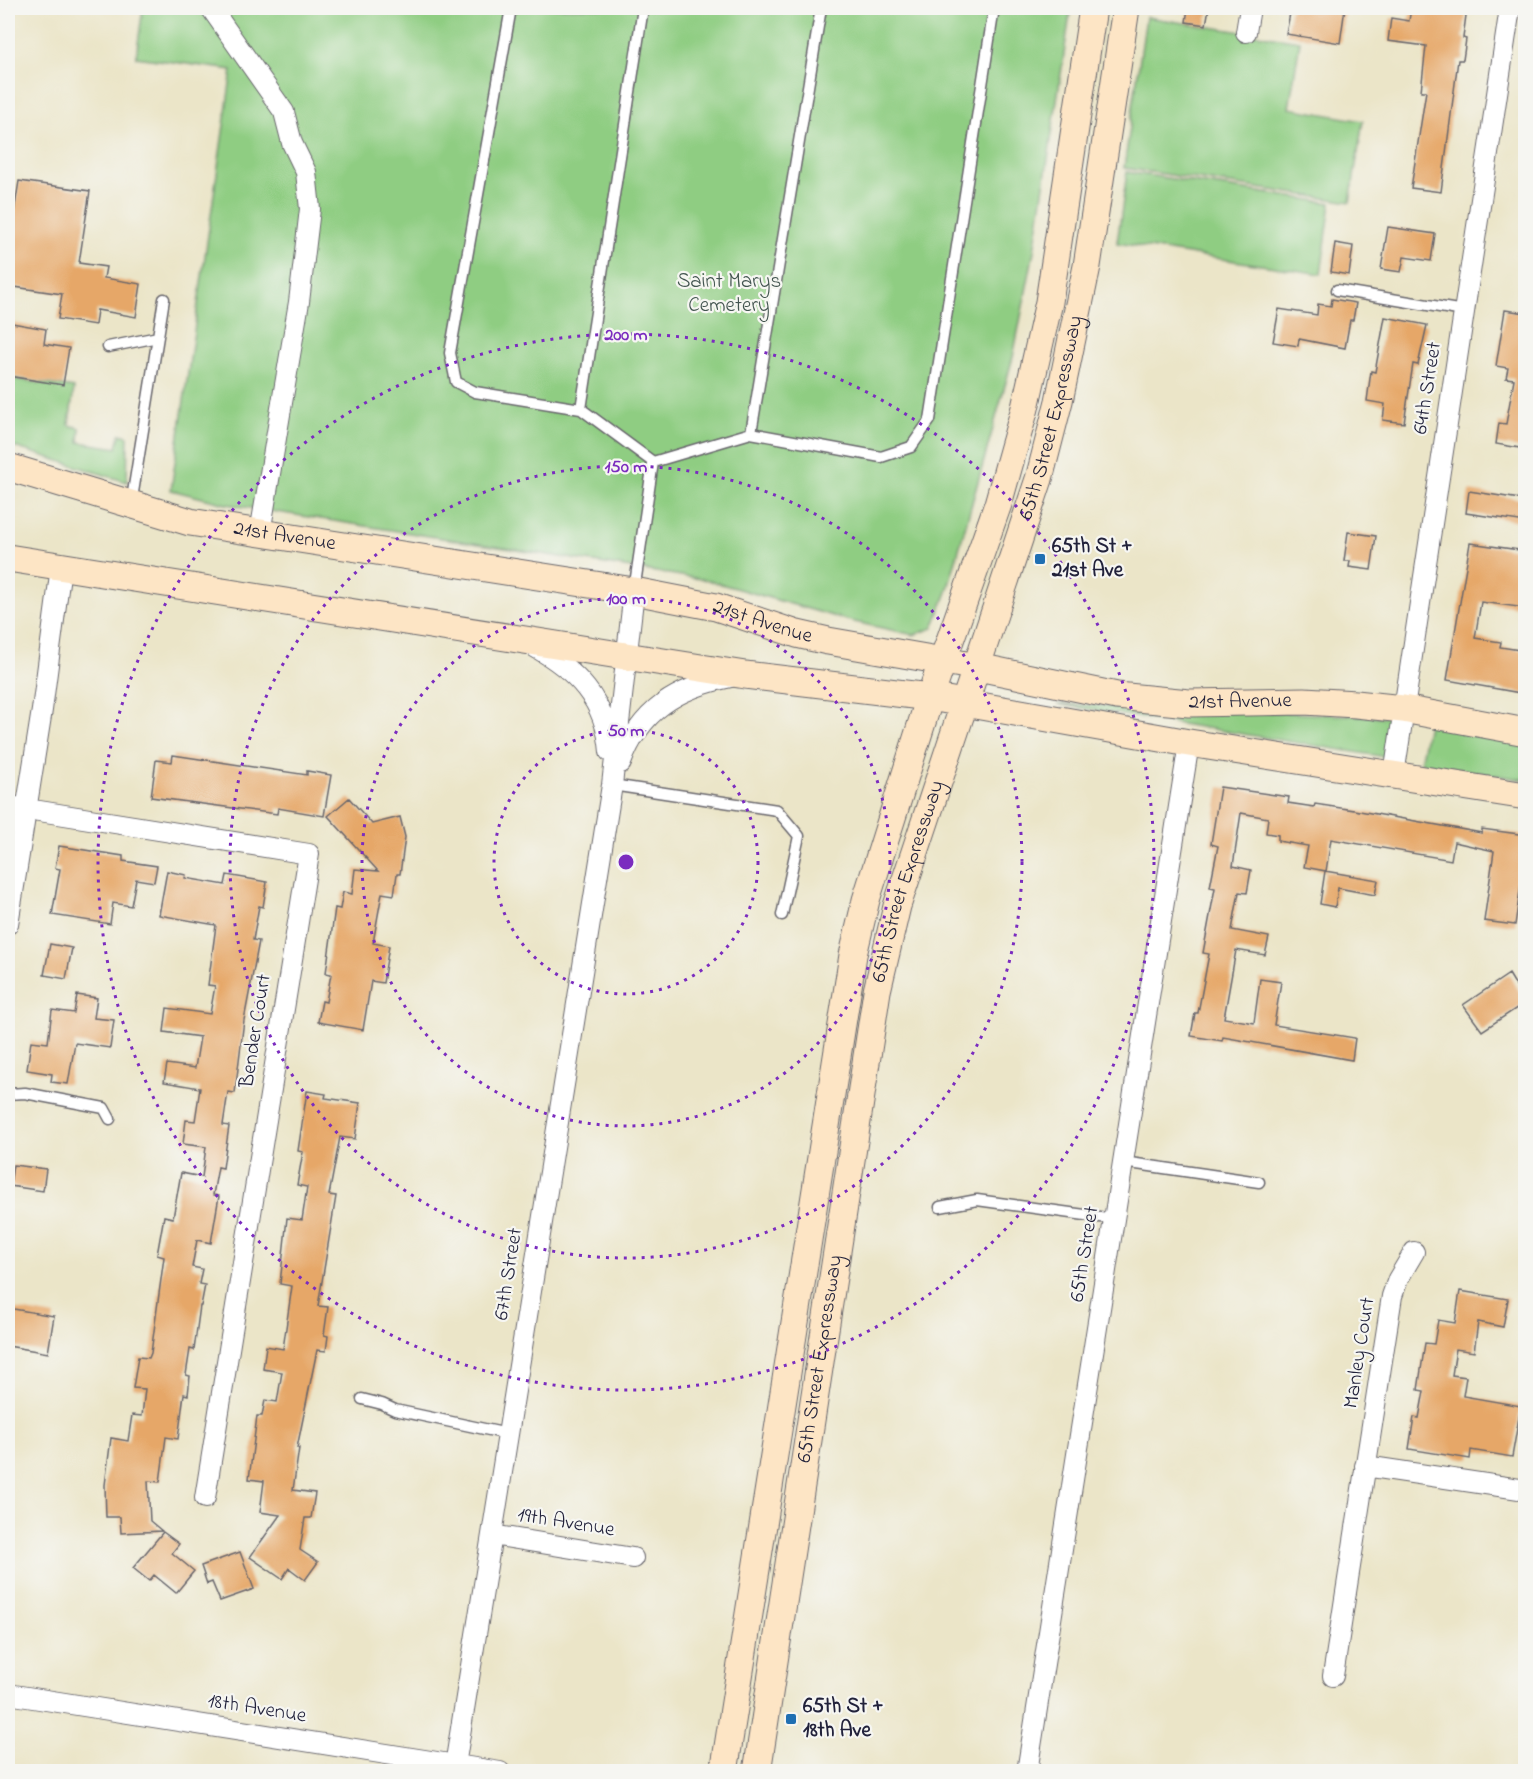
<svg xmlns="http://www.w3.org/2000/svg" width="1533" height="1779" viewBox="0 0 1533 1779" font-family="'Indie Flower',sans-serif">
<rect width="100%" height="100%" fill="#f6f6f2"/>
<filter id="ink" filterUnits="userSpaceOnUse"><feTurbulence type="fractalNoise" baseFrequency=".0167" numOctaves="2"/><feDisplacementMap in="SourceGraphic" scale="12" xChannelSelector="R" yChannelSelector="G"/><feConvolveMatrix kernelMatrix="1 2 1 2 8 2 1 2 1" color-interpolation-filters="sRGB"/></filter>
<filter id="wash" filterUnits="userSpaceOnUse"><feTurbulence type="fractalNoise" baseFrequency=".008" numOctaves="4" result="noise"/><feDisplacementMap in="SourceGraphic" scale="24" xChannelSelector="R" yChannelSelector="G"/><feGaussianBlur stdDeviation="1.35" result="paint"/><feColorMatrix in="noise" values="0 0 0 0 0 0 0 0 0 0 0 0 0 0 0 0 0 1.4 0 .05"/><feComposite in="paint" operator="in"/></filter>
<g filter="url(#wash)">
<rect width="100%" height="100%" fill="#ebe5c8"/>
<path fill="#8fcd82" stroke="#58785e" stroke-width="1.5" d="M143,8H1071L1034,251L1013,357L947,592L933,628L914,635L850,621L707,580L226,504L171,490L232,70L136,57Z
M1146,17L1300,41L1289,108L1363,121L1350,202L1124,168Z
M1127,172L1331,203L1321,274L1117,243Z
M8,378L74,388L69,425L80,428L79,442L117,448L120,434L128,436L127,482L8,445Z
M1057,704L1392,717L1385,757Z
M1428,724L1525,740V780L1420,763Z"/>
<g id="blocks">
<path fill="#e6a768" d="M1188,8H1209L1206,25L1186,22Z
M1291,8H1345L1340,43L1286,34Z
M1411,8H1467L1463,38L1466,39L1463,60H1458L1441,192L1411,188L1426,91H1421L1426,46L1388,41L1391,18L1409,21Z
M19,181L90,191L79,263L106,267L104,278L141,284L136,317L97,310L95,325L58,319L62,294L8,286V251Z
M1388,227L1435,234L1431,261L1404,257L1401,272L1381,269Z
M1335,243L1353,246L1349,275L1331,272Z
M1332,299L1356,303L1353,320H1350L1345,348L1299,339L1298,346L1273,342L1279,309L1317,315L1318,304L1331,306Z
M1505,310L1526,313V449L1496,444L1499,423L1506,424L1514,379L1506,378L1508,368L1496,366Z
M1385,317L1427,325L1418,365L1413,364L1404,423L1383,420L1385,404L1367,401L1371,371L1375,372Z
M12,323L46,329L44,344L69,348L63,385L8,376V349Z
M1469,491L1526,500V522L1466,513Z
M1348,532L1376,536L1371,570L1349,567L1350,561H1344Z
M1470,543L1526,551V608L1481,602L1475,638L1501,642L1500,647L1526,651V694L1447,680Z
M173,755L307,775V771L331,775L324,816L278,808L277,814L151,797L156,760L172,762Z
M1220,787L1289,797L1288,803L1314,807L1315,804L1354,810L1482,833V829L1526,835V877H1522L1515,925L1484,921L1494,851L1454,842L1451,860L1331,839L1326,871L1304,867L1308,846L1278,841V835L1266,833L1268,818L1241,813L1233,866L1251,870L1247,893L1239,892L1232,930L1269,937L1265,955L1236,950L1224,1018L1254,1023L1260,979L1281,982L1274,1025L1355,1038L1352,1060L1223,1037L1222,1041L1191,1036L1195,1013H1198L1209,954L1203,953L1215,888L1210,887L1218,846L1211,844Z
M349,798L372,824L400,817L405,837L400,874H397L394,895L382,893L373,943L389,946L383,983L371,981L363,1030L318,1022L322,1001L326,1002L331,974L326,973L335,908L340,909L343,892L352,894L355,869L378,871L328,816Z
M59,846L123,856V861L157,866L154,882L136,879L131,906L113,903L110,924L52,915L60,869L55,868Z
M167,871L186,875L185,878L225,885L227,875L267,882L263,907L259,906L253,940L259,941L244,1020L235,1093L228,1092L223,1125L229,1126L223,1168L218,1167L213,1195L219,1196L211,1243L197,1240L192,1267L202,1269L199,1284L205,1285L201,1306H200L194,1350L190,1349L186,1375L190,1376L188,1395L184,1394L178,1439L166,1437L160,1482L148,1481L150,1521L162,1531L121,1533L120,1517H106L105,1485L111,1438L128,1441L132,1415L142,1416L145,1389L133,1388L138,1357L149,1358L151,1353L164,1257L157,1255L164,1216L173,1218L181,1173L202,1177L206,1147L183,1144L186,1120L195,1121L200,1088L164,1082L167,1064L195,1068L200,1037L164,1032L167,1008L210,1014L215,986L208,985L216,925L159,915Z
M1325,871L1378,880L1375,895L1338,888L1335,907L1320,904Z
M50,944L72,948L66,979L44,975Z
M1509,974L1526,1002L1482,1031L1463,1005Z
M77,995L97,998L94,1018L114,1020L110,1048L75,1043L68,1084L51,1082L52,1074L27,1070L31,1041L48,1043L52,1010L74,1013Z
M307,1091L326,1094L325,1098L360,1103L355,1139L340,1137L329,1195L336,1196L318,1306L328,1307L324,1335L328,1336L326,1351L317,1350L297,1448H299L293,1490L315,1493L311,1518H305L300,1550L318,1562L305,1580L289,1568L282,1579L250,1557L280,1515L260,1512L264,1481L249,1479L257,1416H262L265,1400L277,1402L282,1372L263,1369L266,1346L283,1349L292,1286L280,1284L287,1218L302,1220L307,1187L297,1185L303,1152L298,1151Z
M13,1165L46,1169L43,1191L10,1186Z
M1460,1291L1508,1299L1503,1327L1478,1322L1474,1352L1456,1349L1452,1375L1466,1377L1463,1396L1521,1406L1512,1457L1471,1450L1470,1459L1409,1449L1414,1417L1419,1418L1424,1391L1418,1390L1425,1343L1434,1344L1438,1320L1455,1323Z
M8,1308L54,1316L48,1353L8,1346Z
M163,1532L179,1544L172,1553L194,1571L176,1593L154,1575L149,1581L133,1568Z
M240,1552L254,1589L220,1601L212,1582L207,1584L201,1566Z"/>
</g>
</g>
<g filter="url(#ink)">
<use href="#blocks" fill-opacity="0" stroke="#68666c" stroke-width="1.5"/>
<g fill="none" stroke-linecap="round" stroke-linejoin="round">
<g stroke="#68666c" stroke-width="13">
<path id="lane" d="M511,8L450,353L456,382L475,392L581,409L653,462L751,433L881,457L911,447L930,420L994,8
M1337,290L1464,311
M108,347L158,337
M581,409L643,8
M751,433L821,8
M131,505L164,299
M634,591L653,462
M612,785L777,810L799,836L782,915
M8,1094L25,1093L104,1108L110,1119
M1123,1162L1259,1182
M940,1207L977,1200L1114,1219
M362,1399L382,1404L395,1410L508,1434"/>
</g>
<g stroke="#68666c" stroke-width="22">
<path id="street" d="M211,8L284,112L292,143L306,172L310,209L299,302L260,533
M1246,32L1250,8
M533,646C576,670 606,700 610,752
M621,763C640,710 677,688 731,677
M1394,775L1510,8
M8,806L309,854L205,1498
M8,924L42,710L61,567
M1365,1466L1526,1490
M492,1535L633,1558
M1333,1676L1392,1296L1398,1279L1414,1252
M8,1694L500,1772
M454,1772L612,785L634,591
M1027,1772L1189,743"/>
</g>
<g stroke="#68666c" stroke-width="29">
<g id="secondary">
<path id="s1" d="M8,467L190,522L634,591L716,607L797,634L828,641L978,667L1117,696L1189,703L1304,701L1356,704L1403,709L1526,732"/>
<path d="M8,558L745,675L930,697L1189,743L1526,796"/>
<path d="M724,1772L853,955L866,900L930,697L998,504L1025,408L1049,302L1093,8"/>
<path id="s2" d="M757,1772L877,991L897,906L1039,479L1059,401L1087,266L1126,8"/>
</g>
</g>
<use href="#lane" stroke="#fff" stroke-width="10"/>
<use href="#street" stroke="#fff" stroke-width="20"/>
<use href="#secondary" stroke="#fde5c5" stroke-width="27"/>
</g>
</g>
<g fill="none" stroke="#7b2cbf" stroke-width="3" stroke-dasharray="3 6">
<circle cx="626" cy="862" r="132"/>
<circle cx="626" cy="862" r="264"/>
<circle cx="626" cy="862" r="396"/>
<circle cx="626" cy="862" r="528"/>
</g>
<g fill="#1f6fb2" stroke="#f6f6f2" stroke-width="2">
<rect x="1034" y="553" width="12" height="12" rx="3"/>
<rect x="785" y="1713" width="12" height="12" rx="3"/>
</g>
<g text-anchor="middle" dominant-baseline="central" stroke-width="4.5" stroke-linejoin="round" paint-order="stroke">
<g font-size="21" fill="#435550" stroke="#f6f6f2">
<text x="729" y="282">Saint Marys<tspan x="729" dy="24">Cemetery</tspan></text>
</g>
<g font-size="21" fill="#22223b" stroke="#f6f6f2">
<text transform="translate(1428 388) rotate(-81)">64th Street</text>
<text stroke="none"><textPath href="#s2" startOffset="1390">65th Street Expressway</textPath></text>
<text stroke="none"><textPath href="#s1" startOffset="286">21st Avenue</textPath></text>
<text stroke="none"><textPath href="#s1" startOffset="772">21st Avenue</textPath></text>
<text stroke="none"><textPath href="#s1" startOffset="1258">21st Avenue</textPath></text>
<text stroke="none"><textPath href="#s2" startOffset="904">65th Street Expressway</textPath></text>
<text transform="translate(256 1031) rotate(-81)">Bender Court</text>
<text transform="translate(1085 1254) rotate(-81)">65th Street</text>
<text transform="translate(509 1274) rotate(-81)">67th Street</text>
<text transform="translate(1360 1353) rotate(-81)">Manley Court</text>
<text stroke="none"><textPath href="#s2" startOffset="418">65th Street Expressway</textPath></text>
<text transform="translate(566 1523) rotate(9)">19th Avenue</text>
<text transform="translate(257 1709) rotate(9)">18th Avenue</text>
</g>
<g font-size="21" font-weight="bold" fill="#22223b" stroke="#f6f6f2" text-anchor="start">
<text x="1052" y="547">65th St +<tspan x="1052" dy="24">21st Ave</tspan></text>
<text x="803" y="1707">65th St +<tspan x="803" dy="24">18th Ave</tspan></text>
</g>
</g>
<circle cx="626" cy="862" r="9" fill="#7b2cbf" stroke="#f6f6f2" stroke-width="3"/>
<g font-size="18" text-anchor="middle" font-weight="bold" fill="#7b2cbf" stroke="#f6f6f2" stroke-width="4.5" stroke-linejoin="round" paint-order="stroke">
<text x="626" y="340">200 m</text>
<text x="626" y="472">150 m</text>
<text x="626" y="604">100 m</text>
<text x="626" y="736">50 m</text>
</g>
<rect width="1533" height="1779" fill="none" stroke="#f6f6f2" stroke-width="30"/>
</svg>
